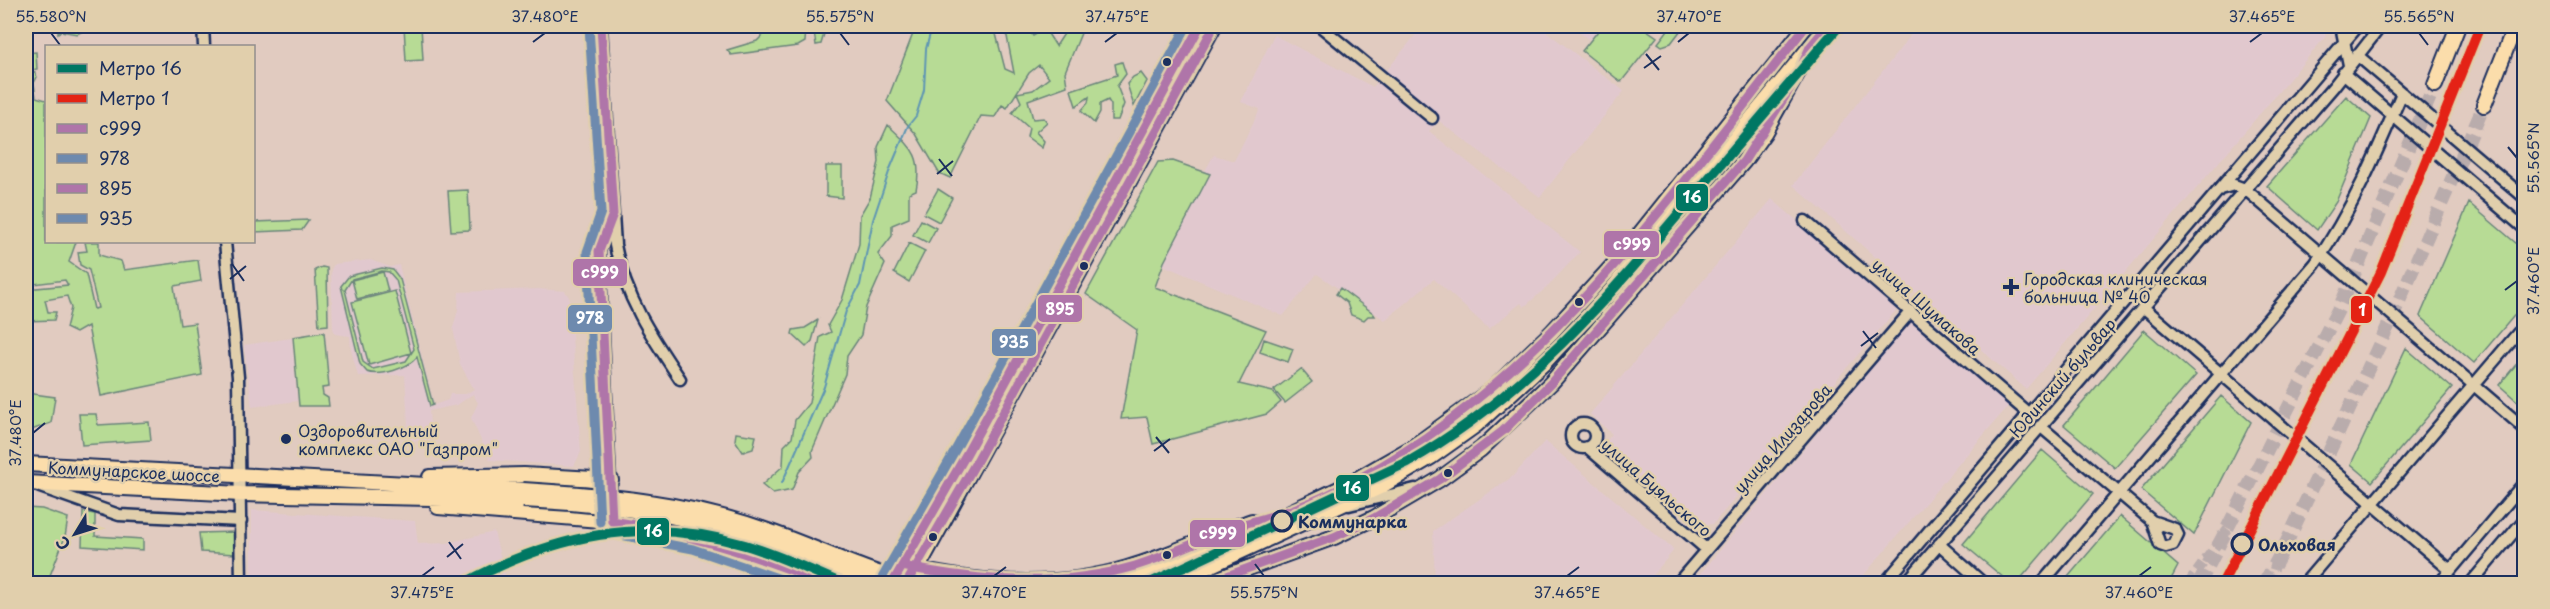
<svg xmlns="http://www.w3.org/2000/svg" width="2550" height="609" viewBox="0 0 2550 609" font-family="'Playpen Sans',sans-serif">
<rect width="100%" height="100%" fill="#e1cbc0"/>
<filter id="ink" filterUnits="userSpaceOnUse"><feTurbulence type="fractalNoise" baseFrequency=".0167" numOctaves="2"/><feDisplacementMap in="SourceGraphic" scale="12" xChannelSelector="R" yChannelSelector="G"/><feConvolveMatrix kernelMatrix="1 2 1 2 8 2 1 2 1" color-interpolation-filters="sRGB"/></filter>
<g filter="url(#ink)">
<path fill="#e1c8ce" d="M1423,26H1539L1624,91L1540,197L1439,121L1429,131L1580,252L1546,288L1524,307L1521,303L1489,329L1434,279L1385,320L1317,274L1283,316L1153,261L1214,155L1234,161L1260,109L1241,102L1274,35L1373,87Z
M1571,26H1601L1591,41Z
M1918,26H2323L2326,36L2026,389L1793,185Z
M1772,199L1898,308L1713,524L1697,525L1603,446L1612,434L1590,414Z
M370,260L390,267L399,265L434,405L448,400L450,394H466L474,389L460,364L453,328L458,310L459,292L538,289L565,291L569,297L581,452L574,466L490,460L471,418L478,403L473,394L457,405L429,411L431,440L409,441L405,375L358,376L351,350L350,336L335,334L333,328L331,270L334,264Z
M1912,319L2010,404L1857,583L1692,584Z
M292,338L297,401L252,407L244,345Z
M1545,441L1674,550L1646,583H1435L1433,531L1512,477Z
M252,510L415,521L418,544L447,543L494,532L507,583H252Z"/>
<path fill="#b7db95" stroke="#69857a" stroke-width="1.5" fill-rule="evenodd" d="M58,26H109L101,32L89,28L77,34L61,31L58,33Z
M404,26H421L423,60L406,61Z
M768,26H824L826,27L821,44L816,45L814,32L806,27L805,42L798,46L731,55L727,50L757,41L768,30Z
M916,26H994L1005,69L1014,73L1005,26L1027,27L1033,36L1045,29L1056,46L1069,26H1084L1065,72L1067,86L1028,100L1033,119L1044,118L1047,122L1036,132L1044,141L1042,148L1027,137L1029,128L1012,113L1021,102L1017,93L1033,90L1049,78L1039,65L1029,73L1007,108L1002,105L995,117L981,116L950,178L939,173L916,134L887,101Z
M1602,26H1641L1657,37L1621,82L1582,51Z
M1671,26H1684L1671,43L1662,46L1658,43Z
M36,52L37,69L26,71L35,73L37,77L34,83L36,97L46,100V242H76L69,262L86,274L94,309L98,308L89,270L80,265L78,252L87,251L85,242H99V255L121,261L124,270L198,260L201,281L174,286L180,325L195,323L202,375L101,396L88,326L76,333L66,328L71,308L67,296L45,300L48,312H56L54,320L26,321V289L68,285L65,280L26,285V53Z
M1122,62L1126,74L1117,86L1124,104L1118,120H1111V105L1108,100L1100,104V112L1094,123L1081,111L1088,103L1089,97L1076,106L1071,90L1117,75L1115,64Z
M1141,73L1147,81L1134,106L1127,84L1133,77Z
M2346,96L2371,118L2336,202L2317,230L2267,186Z
M888,125C912,148 923,155 916,190L909,193V218L892,225V236L878,254L885,264L866,307L861,335L847,356L845,374L812,451L813,457L799,472L792,490L773,494L762,485L783,466L784,446L792,438L795,420L809,403L820,337L831,332L828,325L842,300L859,244L860,215L870,198L879,162L878,147Z
M1173,161L1210,174L1164,262L1155,287L1266,330L1239,384L1273,392L1281,402L1267,414L1153,444L1147,417L1121,419L1137,330L1086,294L1158,162Z
M826,166H842V198L826,196Z
M938,189L952,198L939,222L924,214Z
M468,190L470,230L451,231L448,191Z
M2469,203L2524,250V304L2474,363L2420,316Z
M309,220L302,230L254,232V222Z
M921,220L936,228L928,243L913,235Z
M909,243L925,251L909,282L894,273Z
M322,267L327,268L328,325L319,326L315,270Z
M382,268L393,270L400,279L433,405L430,406L417,357C408,368 381,377 367,372L360,364L341,286L349,276ZM382,271L389,272L396,280L414,349L406,361L373,369L363,362L345,290L352,279Z
M383,272L388,291L357,299L352,280Z
M1340,288L1373,313L1375,316H1368L1364,320L1351,315L1347,303L1336,294Z
M395,291L411,353L369,365L352,302Z
M818,320L812,341L806,347L792,334L793,330L805,328Z
M2144,330L2196,375L2115,468L2064,425Z
M324,332L329,387L322,388L323,395L328,398L329,406H299L293,337Z
M1264,339L1293,349L1288,362L1260,352Z
M2406,348L2452,388L2372,482L2351,464Z
M2524,355V407L2499,385Z
M1301,369L1312,382L1285,403L1274,390Z
M26,393L55,397L51,423L26,432Z
M2221,396L2251,422L2194,535L2141,490Z
M79,414H96L98,425L149,422L151,440L82,445Z
M736,433L756,436L753,449L743,452L735,440Z
M2042,450L2093,494L2017,583H2010L1963,544Z
M26,508L42,509L68,518L65,537L47,583H26Z
M83,512L95,514V536L143,539V550L82,546Z
M2120,516L2178,566L2169,583L2062,584Z
M235,532V554L201,552L199,533Z"/>
<g fill="none" stroke-linecap="round" stroke-linejoin="round">
<path stroke="#5f96b3" stroke-width="2" d="M782,483L824,387L846,311L860,285L873,220L890,169L908,126L916,116L924,90L926,49L932,26"/>
<path stroke="#b9acac" stroke-width="10" stroke-dasharray="10 5" stroke-linecap="butt" d="M2188,584L2228,529
M2269,584L2277,560"/>
<path stroke="#b9acac" stroke-width="14" stroke-dasharray="14 7" stroke-linecap="butt" d="M2199,584L2343,300L2435,85
M2264,584L2284,548L2390,322L2484,105"/>
<g stroke="#1b2f5e" stroke-width="15">
<path id="minor" d="M203,26L204,46
M601,26L615,245C625,297 651,336 680,379
M1320,26L1432,118
M2341,26L2349,65
M2357,55L2524,197
M2343,73L2524,228
M2220,189L2234,185L2245,189L2524,428
M613,214L599,251L612,521C690,532 756,554 828,584
M1805,221L2029,414
M225,242L238,377L241,584
M2143,307L2450,570
M1571 436a12 12 0 1 1 24 0a12 12 0 1 1-24 0Z
M2040,426L2152,521L2175,529L2178,535L2173,545L2166,547L2160,545L2152,521
M1587,447L1706,549
M40,487L119,515L241,521
M1349,505L1415,489
M1939,544L1984,584
M1677,584L1911,311
M1884,584L2358,26
M1905,584L2334,86L2381,26
M2041,584L2315,264C2352,211 2377,152 2402,93
M2304,584L2524,326
M2439,584L2524,483
M2470,584L2524,520"/>
</g>
<g stroke="#1b2f5e" stroke-width="18">
<path id="major" d="M2435,85L2458,26
M2484,105L2515,26
M26,464L523,490
M430,477L524,475L611,480
M26,483L241,494L523,500
M438,507L612,521
M910,568C981,584 1057,589 1127,568C1170,556 1210,536 1252,521
M892,584L967,453L1200,26
M909,584L1214,26
M1119,584L1191,559L1343,487L1413,447L1493,389L1551,333L1626,251L1806,26
M1162,584L1205,568L1380,487L1431,457L1476,425L1545,362L1612,289L1827,26
M1204,584L1334,537L1374,518L1440,479L1481,449L1551,383L1744,161L1764,133L1802,65"/>
</g>
<use href="#minor" stroke="#e1cfac" stroke-width="10"/>
<use href="#major" stroke="#fbddab" stroke-width="14"/>
<g stroke="#1b2f5e" stroke-width="18" stroke-linecap="butt">
<path id="major-bridge" d="M523,490C606,495 686,502 765,530C816,547 863,572 916,584
M523,500C603,504 680,513 757,538C798,551 836,570 877,584"/>
</g>
<use href="#major-bridge" stroke="#fbddab" stroke-width="14"/>
<g stroke="#e1cfac" stroke-width="14">
<path id="bus-1" d="M601,26L613,214L599,251L612,521
M612,521C687,533 757,555 827,584
M902,566C980,582 1058,588 1135,566C1168,556 1198,541 1229,529C1250,521 1273,517 1294,509C1316,501 1339,490 1360,478C1547,378 1676,189 1806,26
M893,582L967,453L1200,26
M1205,584L1334,537L1374,518L1440,479L1503,431L1551,383L1744,161L1796,79L1810,47L1824,30"/>
</g>
<g stroke="#e1cfac" stroke-width="14">
<path id="bus-2" d="M589,27L601,212L587,252L600,522
M610,533L693,549L795,584"/>
</g>
<g stroke="#e1cfac" stroke-width="14">
<path id="bus-3" d="M906,584L978,459L1211,32"/>
</g>
<g stroke="#e1cfac" stroke-width="14">
<path id="bus-4" d="M882,578L957,447L1187,26"/>
</g>
<use href="#bus-1" stroke="#af75a9" stroke-width="9"/>
<use href="#bus-2" stroke="#6e8aae" stroke-width="9"/>
<use href="#bus-3" stroke="#af75a9" stroke-width="9"/>
<use href="#bus-4" stroke="#6e8aae" stroke-width="9"/>
<g stroke="#e1cfac" stroke-width="15">
<path id="metro-1" d="M463,584C554,535 643,515 745,545C779,555 810,570 843,584
M1148,584L1408,462C1525,396 1606,300 1692,198C1741,141 1790,83 1839,26"/>
</g>
<g stroke="#e1cfac" stroke-width="15">
<path id="metro-2" d="M2222,584L2381,272L2480,26"/>
</g>
<use href="#metro-1" stroke="#007763" stroke-width="10"/>
<use href="#metro-2" stroke="#e42313" stroke-width="10"/>
</g>
</g>
<path fill="none" stroke="#1b2f5e" stroke-width="2" d="M51,33L60,45M840,33L849,45M2419,33L2428,45M533,42L545,33M1105,42L1117,33M1678,42L1689,33M2250,42L2262,33M1646,54L1659,70M1644,68L1661,56M2508,147L2517,158M939,159L952,176M937,174L953,161M232,264L244,281M230,279L246,266M2505,290L2517,281M1863,331L1876,348M1861,346L1878,333M33,433L45,423M1156,437L1169,453M1154,451L1170,439M449,542L461,559M447,557L463,544M1255,564L1264,576M422,576L434,567M994,576L1006,567M1567,576L1579,567M2139,576L2151,567"/>
<g fill="#1b2f5e" stroke="#e1cfac" stroke-width="2">
<circle cx="1167" cy="62" r="5"/>
<circle cx="1084" cy="266" r="5"/>
<path d="M2008 278h6v6h6v6h-6v6h-6v-6h-6v-6h6z"/>
<circle cx="1579" cy="302" r="5"/>
<circle cx="286" cy="439" r="6"/>
<circle cx="1448" cy="473" r="5"/>
<circle cx="933" cy="537" r="5"/>
<circle cx="1167" cy="555" r="5"/>
</g>
<g fill="#e1cfac" stroke="#1b2f5e" stroke-width="3">
<circle cx="1282" cy="521" r="10"/>
<circle cx="2242" cy="544" r="10"/>
</g>
<g text-anchor="middle" dominant-baseline="central" stroke-width="5" stroke-linejoin="round" paint-order="stroke">
<g font-size="16" fill="#1b2f5e" stroke="#e1cfac" text-anchor="start">
<text x="2024" y="278">Городская клиническая<tspan x="2024" dy="18">больница № 40</tspan></text>
<text x="298" y="430">Оздоровительный<tspan x="298" dy="18">комплекс ОАО "Газпром"</tspan></text>
</g>
<g font-size="16" fill="#1b2f5e" stroke="#e1cfac">
<text transform="translate(1927 306) rotate(41)">улица Шумакова</text>
<text transform="translate(2062 377) rotate(-49)">Юдинский бульвар</text>
<text transform="translate(1782 438) rotate(-49)">улица Илизарова</text>
<text transform="translate(134 471) rotate(3)">Коммунарское шоссе</text>
<text transform="translate(1657 487) rotate(41)">улица Буяльского</text>
</g>
<g font-size="16" font-weight="bold" fill="#1b2f5e" stroke="#e1cfac" text-anchor="start">
<text x="1298" y="521">Коммунарка</text>
<text x="2258" y="544">Ольховая</text>
</g>
</g>
<g stroke="#e1cfac" stroke-width="2">
<rect x="1675" y="183" width="34" height="29" rx="6" fill="#007763"/>
<rect x="1603" y="230" width="57" height="28" rx="6" fill="#af75a9"/>
<rect x="572" y="258" width="56" height="29" rx="6" fill="#af75a9"/>
<rect x="1037" y="294" width="46" height="29" rx="6" fill="#af75a9"/>
<rect x="2350" y="295" width="23" height="29" rx="6" fill="#e42313"/>
<rect x="567" y="304" width="46" height="29" rx="6" fill="#6e8aae"/>
<rect x="991" y="328" width="46" height="29" rx="6" fill="#6e8aae"/>
<rect x="1335" y="474" width="35" height="28" rx="6" fill="#007763"/>
<rect x="636" y="517" width="34" height="29" rx="6" fill="#007763"/>
<rect x="1189" y="519" width="57" height="29" rx="6" fill="#af75a9"/>
</g>
<g font-size="16" text-anchor="middle" font-weight="bold" fill="#fff">
<text x="1692" y="203">16</text>
<text x="1632" y="250">с999</text>
<text x="600" y="278">с999</text>
<text x="1060" y="315">895</text>
<text x="2362" y="316">1</text>
<text x="590" y="324">978</text>
<text x="1014" y="348">935</text>
<text x="1352" y="494">16</text>
<text x="653" y="537">16</text>
<text x="1218" y="539">с999</text>
</g>
<rect width="2550" height="609" fill="none" stroke="#e1cfac" stroke-width="66"/>
<rect x="45" y="45" width="210" height="198" fill="#e1cfac" stroke="#928f8d" stroke-width="1.5"/>
<rect x="57" y="64" width="30" height="9" fill="#007763" stroke="#928f8d" stroke-width="1.5"/>
<text x="99" y="75" font-size="18" fill="#1b2f5e">Метро 16</text>
<rect x="57" y="94" width="30" height="9" fill="#e42313" stroke="#928f8d" stroke-width="1.5"/>
<text x="99" y="105" font-size="18" fill="#1b2f5e">Метро 1</text>
<rect x="57" y="124" width="30" height="9" fill="#af75a9" stroke="#928f8d" stroke-width="1.5"/>
<text x="99" y="135" font-size="18" fill="#1b2f5e">с999</text>
<rect x="57" y="154" width="30" height="9" fill="#6e8aae" stroke="#928f8d" stroke-width="1.5"/>
<text x="99" y="165" font-size="18" fill="#1b2f5e">978</text>
<rect x="57" y="184" width="30" height="9" fill="#af75a9" stroke="#928f8d" stroke-width="1.5"/>
<text x="99" y="195" font-size="18" fill="#1b2f5e">895</text>
<rect x="57" y="214" width="30" height="9" fill="#6e8aae" stroke="#928f8d" stroke-width="1.5"/>
<text x="99" y="225" font-size="18" fill="#1b2f5e">935</text>
<g transform="translate(75 534) rotate(232)" stroke="#e1cfac" stroke-width="4.5" paint-order="stroke">
<path d="M0-4.5L10 22L0 15L-10 22Z" fill="#1b2f5e"/>
<text y="-9" font-size="16" font-weight="bold" text-anchor="middle" fill="#1b2f5e">С</text>
</g>
<rect x="33" y="33" width="2484" height="543" fill="none" stroke="#1b2f5e" stroke-width="2"/>
<g font-size="15" text-anchor="middle" fill="#1b2f5e">
<text x="51" y="22">55.580°N</text>
<text x="545" y="22">37.480°E</text>
<text x="840" y="22">55.575°N</text>
<text x="1117" y="22">37.475°E</text>
<text x="1689" y="22">37.470°E</text>
<text x="2262" y="22">37.465°E</text>
<text x="2419" y="22">55.565°N</text>
<text transform="translate(2534 158) rotate(-90)" y="5">55.565°N</text>
<text transform="translate(2534 281) rotate(-90)" y="5">37.460°E</text>
<text transform="translate(16 433) rotate(-90)" y="5">37.480°E</text>
<text x="422" y="598">37.475°E</text>
<text x="994" y="598">37.470°E</text>
<text x="1264" y="598">55.575°N</text>
<text x="1567" y="598">37.465°E</text>
<text x="2139" y="598">37.460°E</text>
</g>
</svg>
